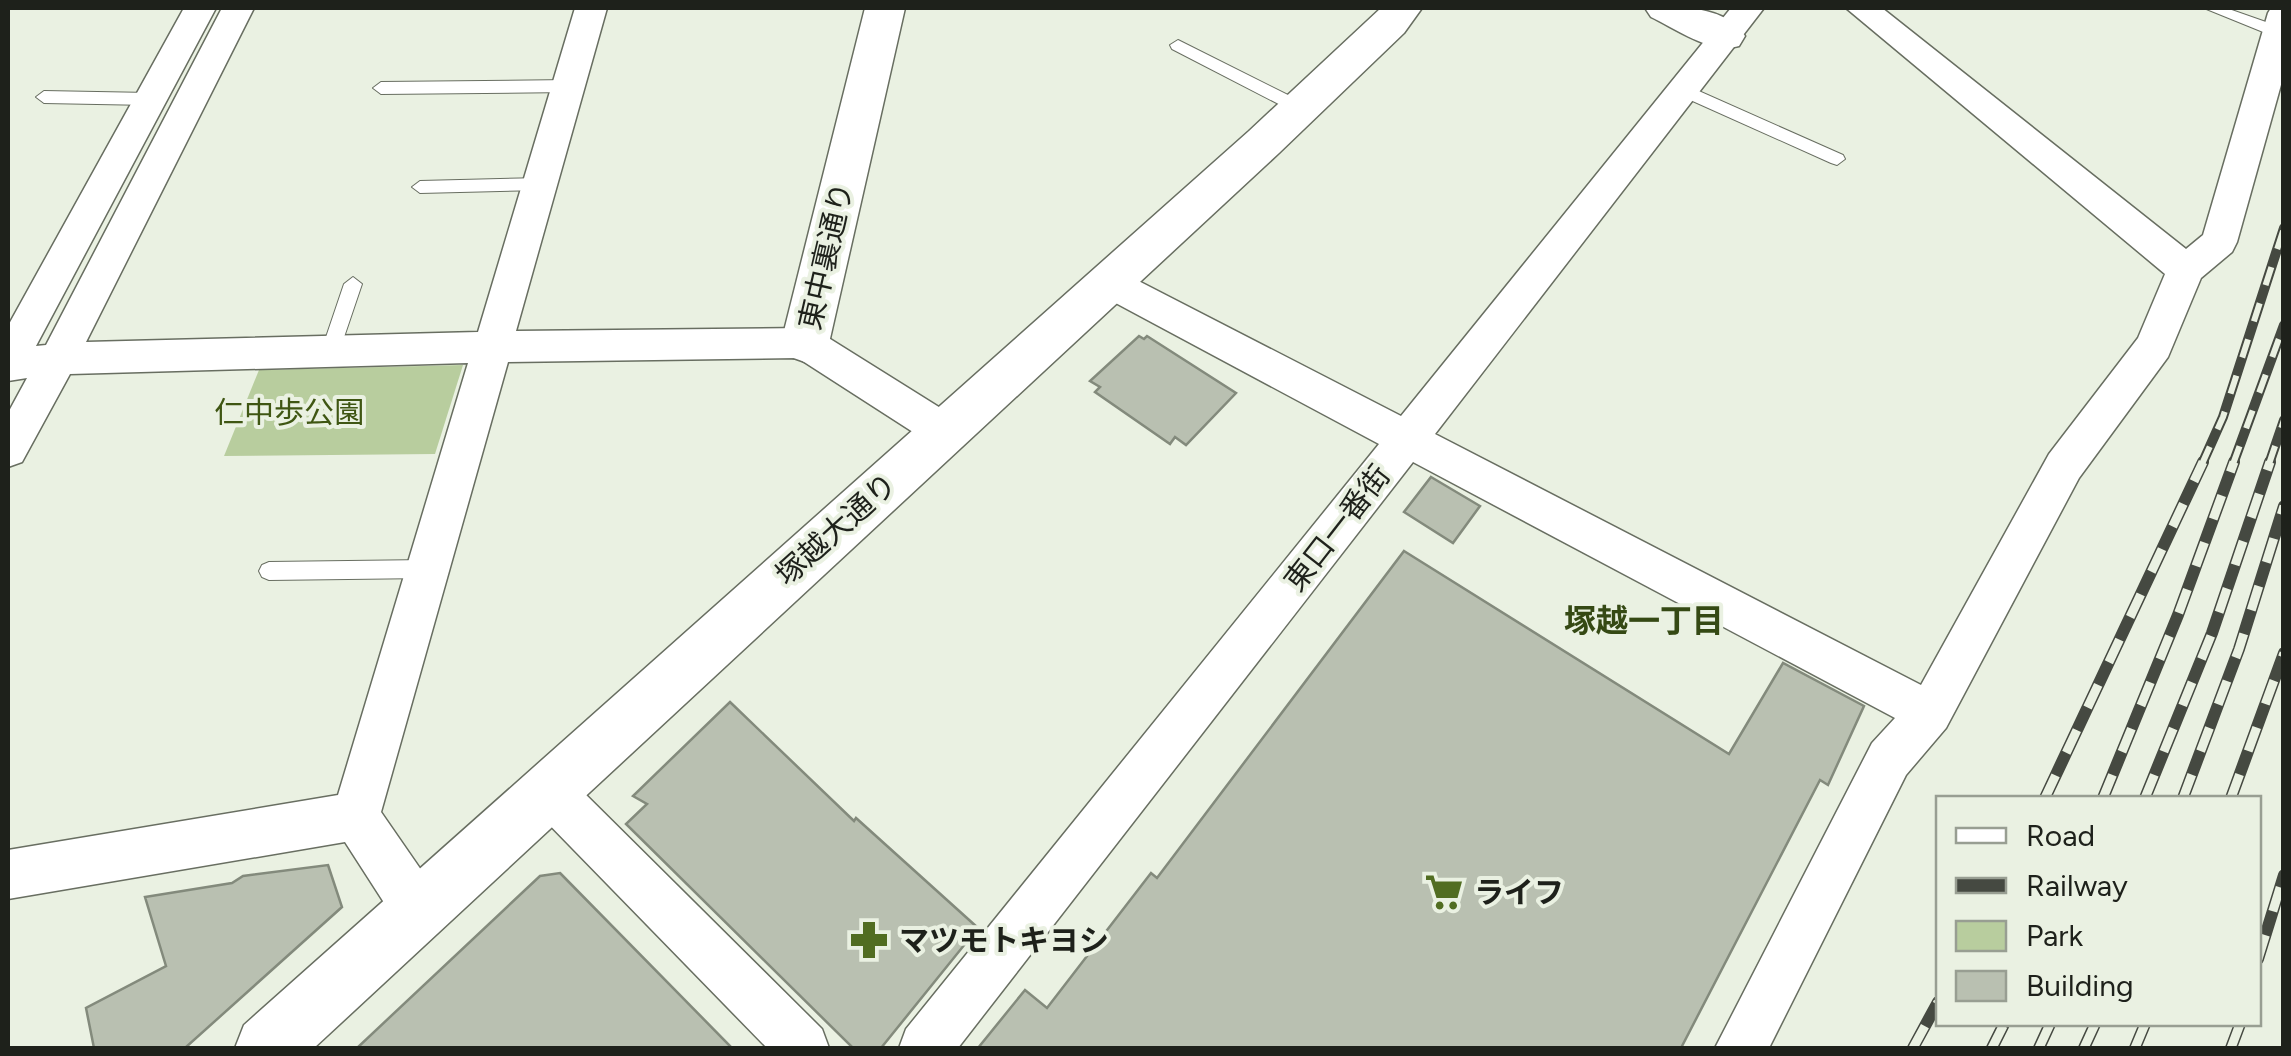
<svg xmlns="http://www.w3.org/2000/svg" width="2291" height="1056" viewBox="0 0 2291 1056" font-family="Figtree,'Noto Sans JP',sans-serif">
<rect width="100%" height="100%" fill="#eaf1e2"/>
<path fill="#b8cd9e" d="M463,365L435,454L224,456L259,370Z"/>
<path fill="#b9c0b1" stroke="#838a7c" stroke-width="2.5" d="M1139,336L1144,339L1147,336L1236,393L1186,445L1175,437L1170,444L1095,392L1100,387L1090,381Z
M1431,477L1480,506L1453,543L1404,512Z
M1404,551L1729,754L1783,663L1864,706L1828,785L1820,780L1681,1048H978L1025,990L1047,1008L1151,873L1157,878Z
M730,702L854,821L856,818L978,928L881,1048H853L626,824L647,804L633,796Z
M328,865L342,907L185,1048H94L86,1008L166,966L145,897L232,883L243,876Z
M560,873L732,1048H357L540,876Z"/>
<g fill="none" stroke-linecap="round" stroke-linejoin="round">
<g stroke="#686e61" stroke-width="2">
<path id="service" d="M2204,8H2226L2283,28L2284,36H2273Z
M1178,40L1306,104L1308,108L1300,114L1294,112L1172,49L1170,45Z
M570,80L578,86L570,92L381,94L373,88L381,82Z
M1683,84L1843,155L1845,159L1837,165L1831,163L1677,94V86Z
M44,91L150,93L158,99L150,105L44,103L36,97Z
M543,178L551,184L543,190L420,193L412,187L420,181Z
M353,277L362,284L340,349L331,356L322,349L344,284Z
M427,560L434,563L437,569L434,575L427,578L269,580L262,577L259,571L262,565L269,562Z"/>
</g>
<g stroke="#686e61" stroke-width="3">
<path id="minor" d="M184,8H216L36,346L46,345L222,8H254L86,342L478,332L575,8H607L516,331L805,328L819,332L958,419L964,431L958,443L944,448L930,443L798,358L508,362L381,812L437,893L444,911L437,929L419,936L401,929L345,842L8,899V850L338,795L468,363L70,374L22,462L8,467V413L27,378L8,381V326Z
M1731,8H1764L1435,434L1921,685L2049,454L2138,338L2165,274L1846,8H1882L2186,249L2203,235L2268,13L2271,8H2284V74L2237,242L2232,252L2201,278L2168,357L2079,478L1946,728L1906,775L1769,1048H1715L1872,743L1895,718L1413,462L958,1048H899L906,1029L1379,444L1097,293L1091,283L1097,273L1110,269L1123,273L1401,416Z
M550,769L567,776L822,1029L829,1048H767L533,808L526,792L533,776Z"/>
</g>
<g stroke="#686e61" stroke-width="3">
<path id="tertiary" d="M865,8H905L829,343L822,356L805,362L788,356L781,343Z
M1381,8H1422L1404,33L1279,153L314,1048H235L244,1025L1249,131Z
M1645,8C1677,6 1726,5 1745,36L1739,46C1710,54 1678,30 1651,17Z"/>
</g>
<use href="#service" fill="#fff" fill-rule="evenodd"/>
<use href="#minor" fill="#fff" fill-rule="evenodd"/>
<use href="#tertiary" fill="#fff" fill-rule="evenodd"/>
<g stroke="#454941" stroke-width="10">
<path id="rail-far1" d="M2202,464L2223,417L2284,228
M2233,464L2284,325
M2269,464L2284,420"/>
</g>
<g stroke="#454941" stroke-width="12">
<path id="rail" d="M2045,798L2203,462
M2103,798L2178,615L2234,462
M2145,798L2212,633L2270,462
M2183,798L2239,649L2284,506
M2231,798L2284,653
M2258,959L2284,875
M1913,1048L1938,1002
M1992,1048L2004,1024
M2039,1048L2050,1024
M2084,1048L2095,1024
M2135,1048L2145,1024
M2231,1048L2240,1024"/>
</g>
<use href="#rail-far1" stroke="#eaf1e2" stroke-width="6" stroke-dasharray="19" stroke-linecap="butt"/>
<use href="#rail" stroke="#eaf1e2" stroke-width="9" stroke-dasharray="25" stroke-linecap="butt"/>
</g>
<defs>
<g id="supermarket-bare" transform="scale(3)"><path d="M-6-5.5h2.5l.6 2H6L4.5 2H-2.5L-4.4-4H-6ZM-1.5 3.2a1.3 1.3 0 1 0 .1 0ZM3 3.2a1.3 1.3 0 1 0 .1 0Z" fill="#516d21" stroke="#eaf1e2" stroke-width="2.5" paint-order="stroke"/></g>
<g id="pharmacy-bare" transform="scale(3)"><path d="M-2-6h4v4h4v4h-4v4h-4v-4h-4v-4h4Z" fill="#516d21" stroke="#eaf1e2" stroke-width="2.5" paint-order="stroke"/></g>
</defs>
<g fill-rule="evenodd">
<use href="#supermarket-bare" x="1444" y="892"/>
<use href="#pharmacy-bare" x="869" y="940"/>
</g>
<g text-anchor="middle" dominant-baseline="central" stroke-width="8" stroke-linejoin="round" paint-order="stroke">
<g font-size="30" fill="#1e211b" stroke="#eaf1e2">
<text transform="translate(826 256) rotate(-77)">東中裏通り</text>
<text transform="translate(1337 528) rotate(-52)">東口一番街</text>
<text transform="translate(836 529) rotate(-42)">塚越大通り</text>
</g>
<g font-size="30" fill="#3f5613" stroke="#eaf1e2">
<text x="289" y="412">仁中歩公園</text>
</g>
<g font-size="30" font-weight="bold" fill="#1e211b" stroke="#eaf1e2" text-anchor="start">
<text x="1474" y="892">ライフ</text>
<text x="899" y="940">マツモトキヨシ</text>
</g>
<g font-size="32" font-weight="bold" fill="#354914" stroke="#eaf1e2">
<text x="1644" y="621">塚越一丁目</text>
</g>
</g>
<rect width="2291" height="1056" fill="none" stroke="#1e211b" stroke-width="20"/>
<rect x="1936" y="796" width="325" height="230" fill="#eaf1e2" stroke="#989e92" stroke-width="2.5"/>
<rect x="1956" y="828" width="50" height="15" fill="#ffffff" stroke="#989e92" stroke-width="2.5"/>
<text x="2026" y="846" font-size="30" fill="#1e211b">Road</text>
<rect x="1956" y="878" width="50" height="15" fill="#454941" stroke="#989e92" stroke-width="2.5"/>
<text x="2026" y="896" font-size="30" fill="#1e211b">Railway</text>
<rect x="1956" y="921" width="50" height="30" fill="#b8cd9e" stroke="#989e92" stroke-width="2.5"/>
<text x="2026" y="946" font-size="30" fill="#1e211b">Park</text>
<rect x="1956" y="971" width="50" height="30" fill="#b9c0b1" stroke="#989e92" stroke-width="2.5"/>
<text x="2026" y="996" font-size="30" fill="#1e211b">Building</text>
</svg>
